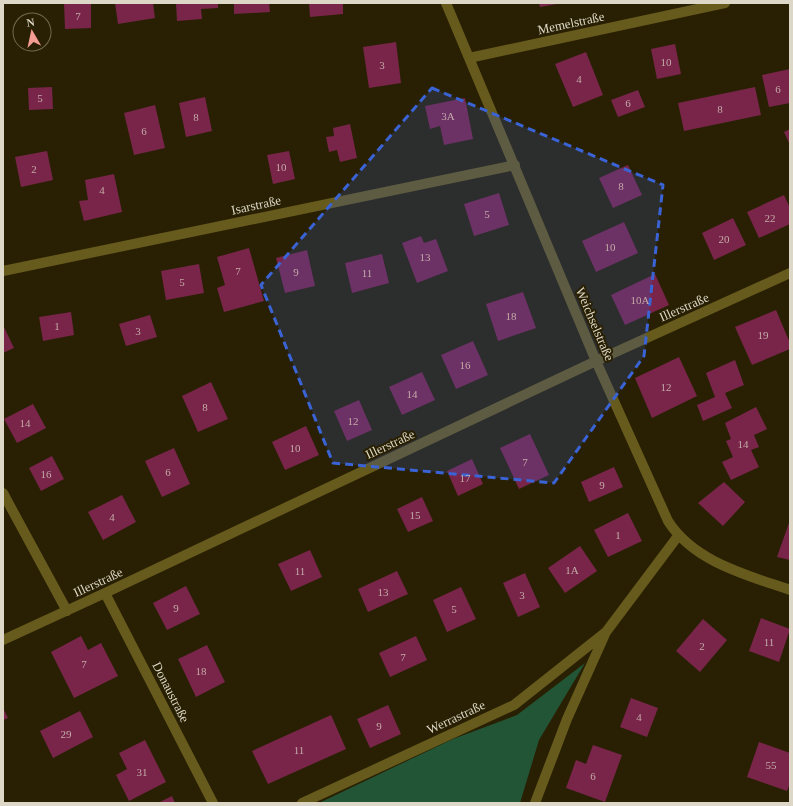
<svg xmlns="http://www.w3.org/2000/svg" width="793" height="806" viewBox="0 0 793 806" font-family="'Times New Roman',serif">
<rect width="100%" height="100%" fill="#292003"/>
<path fill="#225536" d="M585,663L539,740L520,803H319L453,739L517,715Z"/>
<path fill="#782549" d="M64,3H91V28L65,29Z
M115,3H153L155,18L118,24Z
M176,3H218V8L201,9L202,19L177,21Z
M234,3H269L270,12L234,14Z
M309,3H343V14L310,17Z
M539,3H557V4L540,7Z
M396,42L401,83L369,88L363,47Z
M675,44L681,74L657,79L651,49Z
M586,52L603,95L573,107L555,64Z
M790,69V103L769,107L762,75Z
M52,87L53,109L29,110L28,88Z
M755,87L761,115L684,131L678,103Z
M638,90L645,107L618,117L611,100Z
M205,97L212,131L186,137L179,103Z
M465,98L473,139L444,145L440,126L430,129L425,106Z
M155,105L165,148L134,155L124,113Z
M350,124L357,158L340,162L337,150L329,152L326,137L334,136L333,128Z
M790,129V145L784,132Z
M47,151L53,180L21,187L15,157Z
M289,151L295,179L273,184L267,155Z
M628,165L642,195L613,208L599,178Z
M114,174L122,212L84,221L79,201L88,200L85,180Z
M499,193L509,225L474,236L464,204Z
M784,195L790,208V224L759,238L747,212Z
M733,218L746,245L714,260L702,233Z
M624,222L638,253L596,272L582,241Z
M421,236L424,243L436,239L448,271L417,283L402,243Z
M249,248L264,301L224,312L217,288L225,285L217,257Z
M307,250L315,286L285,293L276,258Z
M382,254L389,283L352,293L345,263Z
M199,264L204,293L166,300L161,271Z
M655,274L669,305L625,325L611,295Z
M523,292L536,328L498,341L486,304Z
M776,310L790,343V349L752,365L735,327Z
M71,312L74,335L43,341L39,317Z
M150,315L157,337L126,346L119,324Z
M3,325L14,348L3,353Z
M473,341L488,375L456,389L441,355Z
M679,357L697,396L652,418L635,378Z
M735,360L744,385L725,393L732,408L703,421L697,405L715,397L706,373Z
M422,372L435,400L402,415L389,387Z
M211,382L228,419L198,432L182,396Z
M359,400L372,430L347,441L334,411Z
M33,404L46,428L17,443L4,419Z
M756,407L767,429L754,435L759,447L751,450L759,467L731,480L722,462L733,457L726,441L731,439L725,423Z
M306,426L319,455L285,470L272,442Z
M530,434L549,475L519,489L500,448Z
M174,448L190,484L162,497L145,461Z
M52,456L64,479L41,491L29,468Z
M472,459L483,484L458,496L447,471Z
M614,467L623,487L589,502L581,482Z
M724,482L745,502L723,526L698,503Z
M122,495L136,522L103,540L88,512Z
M422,497L433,521L408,532L397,509Z
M628,513L642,541L608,557L594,530Z
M790,520V560L777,557Z
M580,546L597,571L565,593L548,568Z
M310,550L322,577L291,591L278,564Z
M397,571L408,594L368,612L358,589Z
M525,573L540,607L518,617L503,583Z
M186,586L200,614L167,630L153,603Z
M461,587L476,619L447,632L433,600Z
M761,618L790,629L779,662L749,651Z
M703,619L727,640L700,672L676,651Z
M81,636L88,650L101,643L118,676L74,698L51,652Z
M416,636L427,660L390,677L379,653Z
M207,645L225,682L196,697L178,659Z
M631,698L658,708L647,737L620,727Z
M388,705L401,734L370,748L357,719Z
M3,708L8,718L3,720Z
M80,711L93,737L53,758L40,731Z
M331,715L346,749L268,784L252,751Z
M145,740L166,782L129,801L116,775L127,769L119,753Z
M759,742L790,753V783L787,791L747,777Z
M593,745L622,755L605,802L566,788L576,760L586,764Z
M172,796L175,803H158Z"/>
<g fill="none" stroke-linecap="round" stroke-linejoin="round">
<path stroke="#665a1d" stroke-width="10" d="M446,3L596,361L668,521C694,562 747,575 790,590
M469,58L725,3
M3,271L515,165
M3,493L67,611
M105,593L213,803
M3,640L105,593L596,361L790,273
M302,803L514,705L606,632
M535,803L567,719L606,632L678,536"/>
</g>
<path fill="#3a63d5" fill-opacity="0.2" stroke="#3a63d5" stroke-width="3" stroke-dasharray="8 5" stroke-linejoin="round" d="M432,88L663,185L644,356L554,483L333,463L261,285Z"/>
<g text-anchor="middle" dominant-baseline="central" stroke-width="4" stroke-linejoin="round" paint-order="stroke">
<g font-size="11" fill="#c4aaa8">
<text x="78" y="16">7</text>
<text x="666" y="62">10</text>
<text x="382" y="65">3</text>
<text x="579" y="79">4</text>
<text x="778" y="89">6</text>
<text x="40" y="98">5</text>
<text x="628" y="103">6</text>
<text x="720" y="109">8</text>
<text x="448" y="116">3A</text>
<text x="196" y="117">8</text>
<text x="144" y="131">6</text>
<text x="281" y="167">10</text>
<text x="34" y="169">2</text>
<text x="621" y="186">8</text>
<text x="102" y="190">4</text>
<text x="487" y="214">5</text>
<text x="770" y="218">22</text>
<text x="724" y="239">20</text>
<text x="610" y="247">10</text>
<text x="425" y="257">13</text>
<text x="238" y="271">7</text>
<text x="296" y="272">9</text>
<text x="367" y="273">11</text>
<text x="182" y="282">5</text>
<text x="640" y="300">10A</text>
<text x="511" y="316">18</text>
<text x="57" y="326">1</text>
<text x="138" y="331">3</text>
<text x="763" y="335">19</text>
<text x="465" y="365">16</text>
<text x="666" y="387">12</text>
<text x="412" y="394">14</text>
<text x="205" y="407">8</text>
<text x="353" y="421">12</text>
<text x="25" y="423">14</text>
<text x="743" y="444">14</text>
<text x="295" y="448">10</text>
<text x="525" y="462">7</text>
<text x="168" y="472">6</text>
<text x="46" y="474">16</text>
<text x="465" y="478">17</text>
<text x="602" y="485">9</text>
<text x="415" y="515">15</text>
<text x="112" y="517">4</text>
<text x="618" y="535">1</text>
<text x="572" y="570">1A</text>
<text x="300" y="571">11</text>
<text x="383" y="592">13</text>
<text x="522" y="595">3</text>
<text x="176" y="608">9</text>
<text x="454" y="609">5</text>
<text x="769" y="642">11</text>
<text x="702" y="646">2</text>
<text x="403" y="657">7</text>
<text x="84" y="664">7</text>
<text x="201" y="671">18</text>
<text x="639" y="717">4</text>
<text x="379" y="726">9</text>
<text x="66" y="734">29</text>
<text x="299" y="750">11</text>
<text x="771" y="765">55</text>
<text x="142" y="772">31</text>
<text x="593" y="776">6</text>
</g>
<g font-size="13" fill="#ddd7c7" stroke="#292003">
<text transform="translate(571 23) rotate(-12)">Memelstraße</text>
<text transform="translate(256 205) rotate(-12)">Isarstraße</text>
<text transform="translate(684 307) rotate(-24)">Illerstraße</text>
<text transform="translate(595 324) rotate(67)">Weichselstraße</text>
<text transform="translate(390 444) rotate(-25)">Illerstraße</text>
<text transform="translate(98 582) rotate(-25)">Illerstraße</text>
<text transform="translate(171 692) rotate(63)">Donaustraße</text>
<text transform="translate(456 717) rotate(-25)">Werrastraße</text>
</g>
</g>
<rect width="793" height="806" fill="none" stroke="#ddd7c7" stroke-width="8"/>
<g transform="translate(32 32) rotate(351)"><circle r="19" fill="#292003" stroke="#716951"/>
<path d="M0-3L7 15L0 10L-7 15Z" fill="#f59c93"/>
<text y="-6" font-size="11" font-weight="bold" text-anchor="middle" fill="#ddd7c7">N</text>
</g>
</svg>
